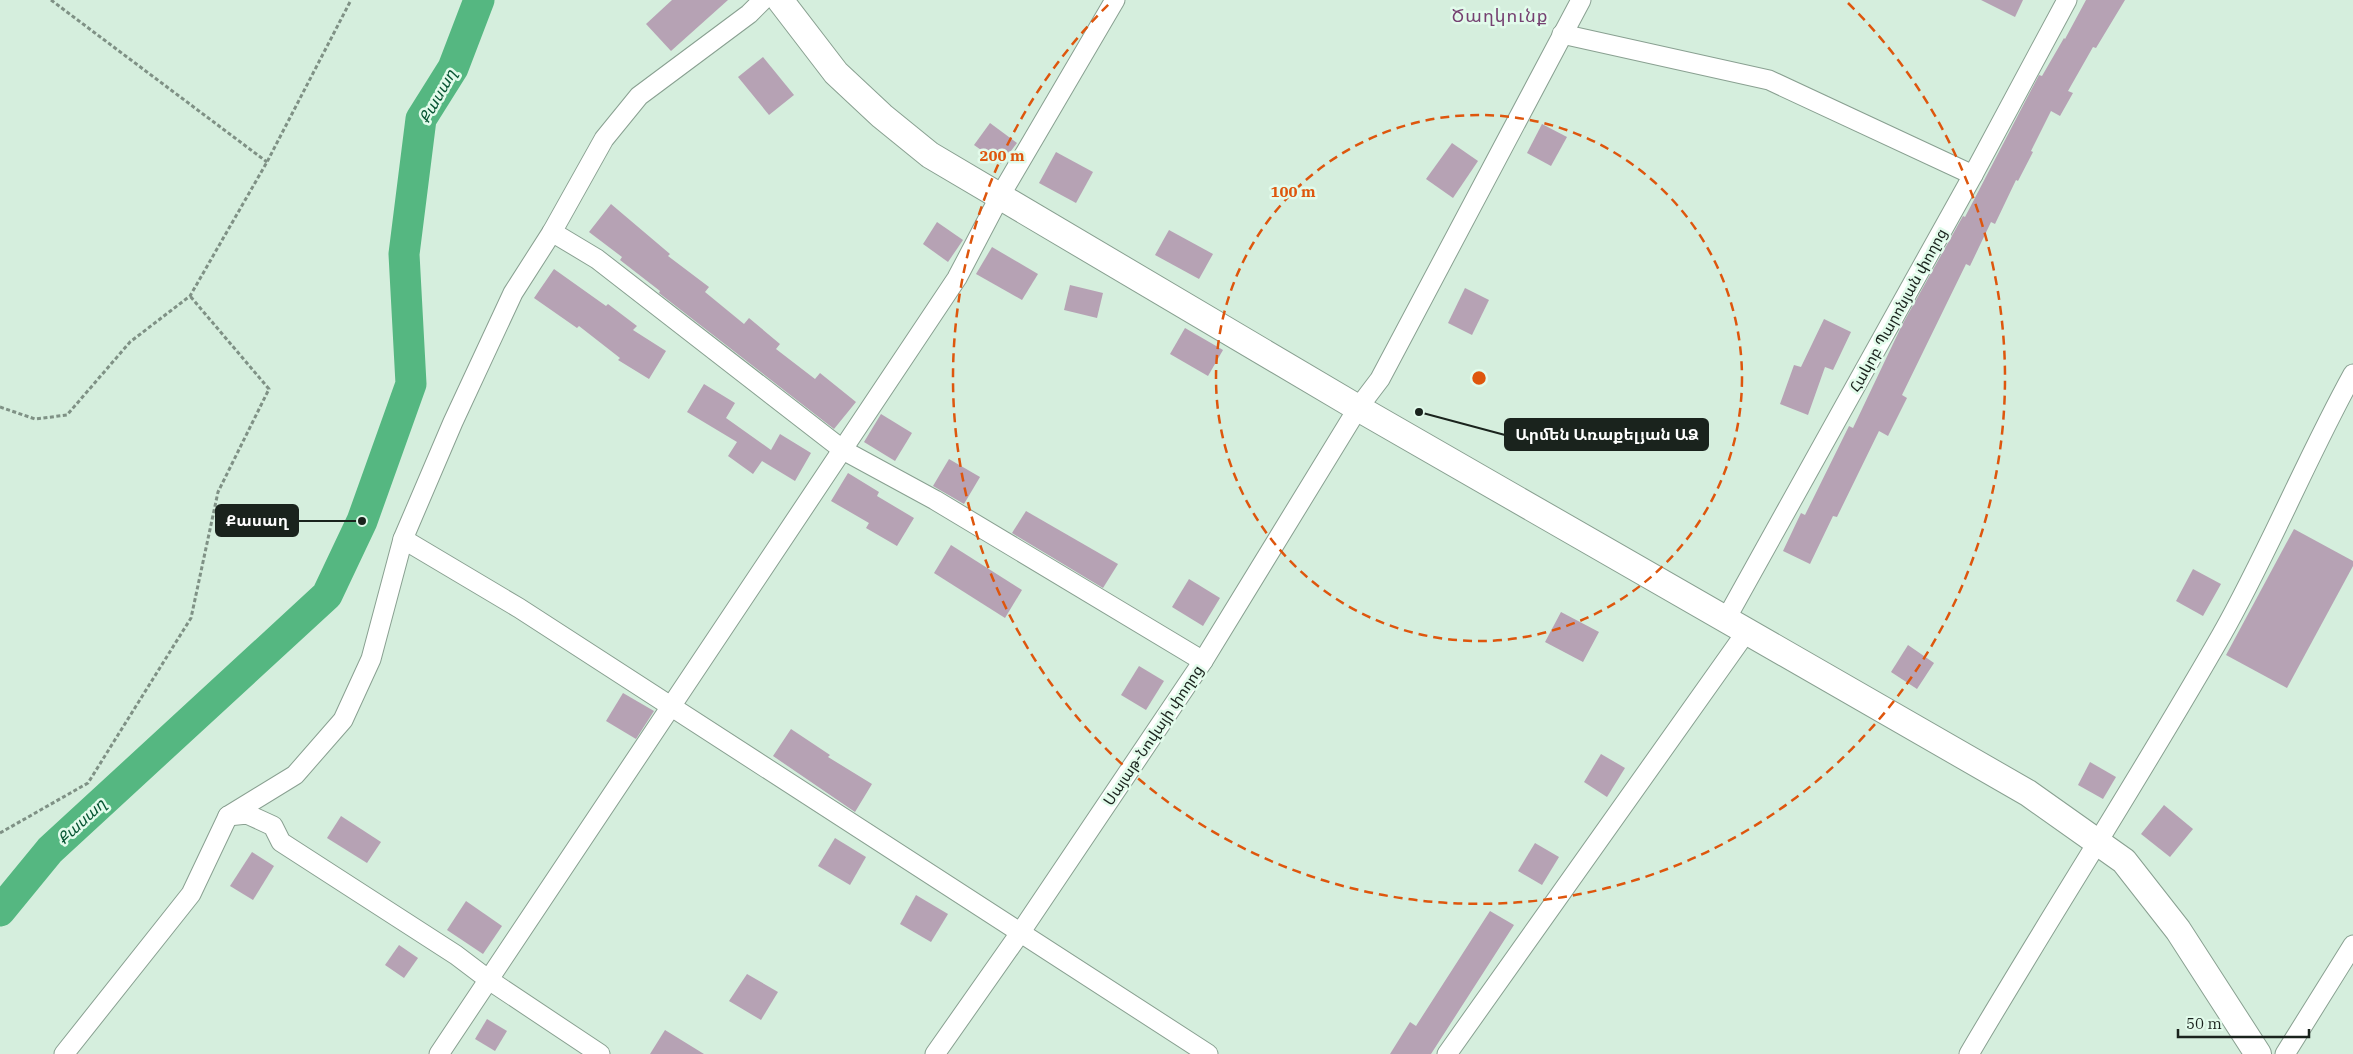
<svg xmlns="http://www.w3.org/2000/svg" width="2353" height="1054" viewBox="0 0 2353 1054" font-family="'IBM Plex Serif','Noto Sans Armenian',serif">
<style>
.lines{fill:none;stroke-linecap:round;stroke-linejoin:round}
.river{stroke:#55b781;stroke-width:31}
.building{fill:#b6a2b4}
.minor-casing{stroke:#89a091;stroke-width:21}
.secondary-casing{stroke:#89a091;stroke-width:28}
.path{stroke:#7f9185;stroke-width:3;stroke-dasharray:4 2.5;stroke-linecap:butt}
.minor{stroke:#fff;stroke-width:19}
.secondary{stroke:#fff;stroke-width:26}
.ring{fill:none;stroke:#de560d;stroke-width:2.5;stroke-dasharray:9 6}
.labels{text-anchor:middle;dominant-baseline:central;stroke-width:5;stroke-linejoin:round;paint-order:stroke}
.street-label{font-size:15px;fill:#1a231d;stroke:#e2fbeb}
.water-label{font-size:16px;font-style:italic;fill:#075533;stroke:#e2fbeb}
.quarter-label{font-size:18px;letter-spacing:1px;fill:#754171;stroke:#e2fbeb}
.centre{fill:#de560d;stroke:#e2fbeb;stroke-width:2.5}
.ring-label{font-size:15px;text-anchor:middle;font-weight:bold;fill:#de560d;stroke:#e2fbeb;stroke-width:5;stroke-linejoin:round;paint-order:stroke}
.leader{fill:none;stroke:#1a231d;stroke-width:2}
.callout-dot{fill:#1a231d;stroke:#e2fbeb;stroke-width:2}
.callout{fill:#1a231d;stroke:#1a231d;stroke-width:2}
.callout-label{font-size:16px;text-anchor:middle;font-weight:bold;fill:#fff}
</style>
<rect width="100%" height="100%" fill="#d5eedd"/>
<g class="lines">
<path class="river" d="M0,911L50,850L327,595L362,521L411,384L404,254L421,119L453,68L479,0"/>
</g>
<g class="building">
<path d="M672,0H728L671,51L646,24Z"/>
<path d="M1981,0H2023L2015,17Z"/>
<path d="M2086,0H2125L2096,48L2093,47L2068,91L2073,93L2060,116L2051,111L2031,151L2033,152L2018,181L2016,180L1995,224L1991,222L1970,266L1966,264L1902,395L1907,398L1888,436L1879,431L1837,517L1833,516L1810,564L1783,551L1801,513L1805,515L1849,426L1853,428L1902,325L1963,216L1965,217L2039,75L2042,76L2064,38L2065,39Z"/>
<path d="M763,57L794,95L769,115L738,77Z"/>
<path d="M990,123L1017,143L1001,164L974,145Z"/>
<path d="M1542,124L1567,137L1551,166L1527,153Z"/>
<path d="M1452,143L1478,161L1453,198L1426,179Z"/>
<path d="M1056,152L1093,172L1076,203L1039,183Z"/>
<path d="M611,204L670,254L668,256L709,287L705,292L744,324L749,318L780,344L776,349L815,379L820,373L856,402L834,429L659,293L660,291L620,260L622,257L589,232Z"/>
<path d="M937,222L963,240L948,262L923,244Z"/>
<path d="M1169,230L1213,254L1199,279L1155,255Z"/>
<path d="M992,247L1038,274L1022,300L976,274Z"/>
<path d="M554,269L606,306L608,304L637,326L633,330L666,351L649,379L618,360L620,358L579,326L577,328L534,298Z"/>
<path d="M1070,285L1103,293L1097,318L1064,310Z"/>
<path d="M1465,288L1489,300L1472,335L1448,323Z"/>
<path d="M1824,319L1851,332L1833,370L1825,367L1808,415L1780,404L1794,365L1801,367Z"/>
<path d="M1185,328L1223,350L1208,376L1170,354Z"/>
<path d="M704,384L735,403L726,418L771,450L780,434L811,453L795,481L762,461L753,474L728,456L737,442L687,412Z"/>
<path d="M881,414L912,433L895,461L864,442Z"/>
<path d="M949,459L980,477L964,504L933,486Z"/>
<path d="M848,473L879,492L877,496L914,518L897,546L866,528L869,523L831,501Z"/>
<path d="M1026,511L1118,564L1103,588L1012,533Z"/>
<path d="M2294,529L2353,561V566L2287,688L2226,655Z"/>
<path d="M951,545L1022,590L1005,618L934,573Z"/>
<path d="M2193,569L2221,584L2203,616L2176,601Z"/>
<path d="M1189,579L1220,598L1203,626L1172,607Z"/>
<path d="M1561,612L1599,632L1583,662L1545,642Z"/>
<path d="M1908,645L1934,663L1917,689L1891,672Z"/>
<path d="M1139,666L1164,681L1146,710L1121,695Z"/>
<path d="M623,693L654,711L636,739L606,721Z"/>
<path d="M791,729L830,755L828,757L872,784L855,812L773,756Z"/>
<path d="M1601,754L1625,768L1607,797L1584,782Z"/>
<path d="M2090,762L2116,777L2103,799L2078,785Z"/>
<path d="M2164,805L2193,829L2170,857L2141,834Z"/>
<path d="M341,816L381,842L367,863L327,838Z"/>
<path d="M835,838L866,857L850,885L818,866Z"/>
<path d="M1535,843L1559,857L1542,885L1518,871Z"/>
<path d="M252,852L274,866L253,900L230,886Z"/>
<path d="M916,895L948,914L931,942L900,924Z"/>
<path d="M466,901L502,926L483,954L447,930Z"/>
<path d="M1490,911L1514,925L1431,1054H1390L1410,1022L1416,1026Z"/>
<path d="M399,945L418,958L404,978L385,965Z"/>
<path d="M747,974L778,992L761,1020L729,1001Z"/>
<path d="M487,1019L507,1031L495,1051L475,1039Z"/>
<path d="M665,1030L704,1054H650Z"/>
</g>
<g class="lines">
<defs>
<g id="minor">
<path d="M1562,34L1769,80L1973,175"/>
<path d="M552,232L597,259L843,450L935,500L1203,661"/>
<path d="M403,539L519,608L1208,1054"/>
<path d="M1726,619L1973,175L2067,0"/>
<path d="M228,816L247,814L273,826L281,842L456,955L489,980L600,1054"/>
<path d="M64,1054L191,894L228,816L295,775L343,720L371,659L403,539L453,422L513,293L552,232L604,139L639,96L749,14L763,0"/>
<path d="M439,1054L957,278L1000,196L1115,0"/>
<path d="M935,1054L1020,933L1203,661L1358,408L1380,379L1581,0"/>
<path d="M1447,1054L1747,631"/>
<path d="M1969,1054C2052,913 2141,776 2222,634C2270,549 2306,459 2353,374"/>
<path d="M2285,1054L2353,945"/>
</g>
<path id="secondary" d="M780,0L836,73L882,116L930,155L1358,408L2028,793L2124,861L2178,930L2258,1054"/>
</defs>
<use href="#minor" class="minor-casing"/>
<use href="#secondary" class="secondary-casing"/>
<g class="path">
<path d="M51,0L267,162"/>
<path d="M0,407L35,419L67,415L130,342L190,296L267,162L351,0"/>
<path d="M0,833L88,783L191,618L218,492L269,389L190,296"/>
</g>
<use href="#minor" class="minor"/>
<use href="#secondary" class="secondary"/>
</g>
<g class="ring">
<circle cx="1479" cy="378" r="263"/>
<path d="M1848 3A526 526 0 1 1 1110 3"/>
</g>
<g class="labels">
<g class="street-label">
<text transform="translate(1898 310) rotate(-61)">Հակոբ Պարոնյան փողոց</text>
<text transform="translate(1153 735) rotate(-56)">Սայաթ-Նովայի փողոց</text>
</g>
<g class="water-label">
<text transform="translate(437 96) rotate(-61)">Քասաղ</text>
<text transform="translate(81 821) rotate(-43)">Քասաղ</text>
</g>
<g class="quarter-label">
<text x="1500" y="15">Ծաղկունք</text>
</g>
</g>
<circle cx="1479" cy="378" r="8" class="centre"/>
<g class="ring-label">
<text x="1002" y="161">200 m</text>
<text x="1293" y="197">100 m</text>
</g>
<path class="leader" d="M1419 412L1505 435M362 521L298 521"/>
<g class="callout-dot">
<circle cx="1419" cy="412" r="5"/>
<circle cx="362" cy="521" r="5"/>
</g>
<g class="callout">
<rect x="1505" y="419" width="203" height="31" rx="5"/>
<rect x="216" y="505" width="82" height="31" rx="5"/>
</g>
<g class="callout-label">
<text x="1607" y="440">Արմեն Առաքելյան ԱՁ</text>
<text x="257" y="526">Քասաղ</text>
</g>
<path d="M2178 1029v8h131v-8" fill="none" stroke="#1a231d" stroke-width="2.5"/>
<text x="2186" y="1029" font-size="15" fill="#1a231d" stroke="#e2fbeb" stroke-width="4" paint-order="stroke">50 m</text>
</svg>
